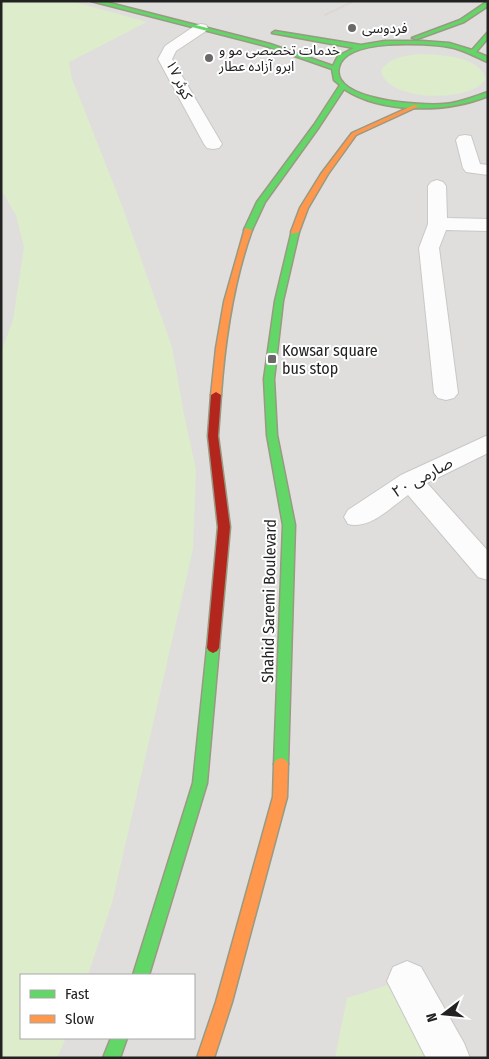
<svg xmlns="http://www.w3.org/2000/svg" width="489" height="1059" viewBox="0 0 489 1059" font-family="'Fira Sans Condensed','Noto Sans Arabic',sans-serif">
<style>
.residential{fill:#dfdedc;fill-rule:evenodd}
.grass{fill:#ddeccb}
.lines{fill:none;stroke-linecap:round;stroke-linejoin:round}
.street-casing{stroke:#c9c8c7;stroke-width:2}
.fast-casing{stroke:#999a82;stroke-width:3}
.slow-casing{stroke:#999a82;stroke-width:3}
.jam-casing{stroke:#999a82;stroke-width:3}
.path{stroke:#dccecd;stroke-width:2;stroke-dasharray:1 1;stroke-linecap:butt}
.street{fill:#fdfcfc;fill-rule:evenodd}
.fast{fill:#63d668;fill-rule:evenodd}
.slow{fill:#ff974d;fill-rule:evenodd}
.jam{fill:#b3261e;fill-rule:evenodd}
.poi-dot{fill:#6a6968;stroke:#fff;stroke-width:2}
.labels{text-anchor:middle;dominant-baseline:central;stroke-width:4;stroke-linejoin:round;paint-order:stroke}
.far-poi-label{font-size:14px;fill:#222;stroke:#fff;text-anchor:start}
.far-street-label{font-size:14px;fill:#222;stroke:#fff}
.poi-label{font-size:16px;fill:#222;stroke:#fff;text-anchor:start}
.street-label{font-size:16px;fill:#222;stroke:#fff}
</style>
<rect width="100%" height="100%" fill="#f0eeeb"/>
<path class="residential" d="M1,1H488V1058H1ZM21,975H194V1038H21Z"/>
<g class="grass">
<path d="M1,1H71L147,22L69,62L71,76L123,208L172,347L184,414L196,470L193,549L112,903L88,975H21V1038H66L57,1058H1V352L13,320L24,247L16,215L1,190Z"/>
<path d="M420,54C440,55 479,55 486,79C471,103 387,102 381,71C389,57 405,56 420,54Z"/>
<path d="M391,984L432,1058H335L347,998Z"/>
</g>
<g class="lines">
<defs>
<g id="street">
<path d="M201,24L206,25L208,28L206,31L176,51L172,59L222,144L219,148L213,149L207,148L204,144L158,59L165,46L196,25Z"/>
<path d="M465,135L471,136L480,164L488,165V175L466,172L463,168L456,140L459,136Z"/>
<path d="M437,180L443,182L446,186L447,218L488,219V231L446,230L439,248L458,393L454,398L446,400L438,398L434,393L419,248L428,224V186L431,182Z"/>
<path d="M488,435V453L427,483L488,551V580L478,577L408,495C391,507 370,530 348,524L344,517L348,510L401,475Z"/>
<path d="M407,961L421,967L464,1043L470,1058H426L387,981L393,967Z"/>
</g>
<g id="fast">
<path d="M91,1H102L270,44L333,66L338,56L354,48L272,33L275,31L361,45L385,41H422L449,43L472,50L488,32V38L476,52L488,57V62C475,57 463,49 449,47C426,43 346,38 339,67C330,101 423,106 444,104C459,103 473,97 488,92V96C447,113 382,114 344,89L319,127L265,202L252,230L248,232L244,230L257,202L314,125L340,85L334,80L332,69L266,46Z"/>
<path d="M488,1V6L464,22L417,39L412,38L460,20Z"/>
<path d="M292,230L299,232L283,301L274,379L277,435L295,525L288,764L286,768L281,770L276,768L274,764L283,525L267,435L264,379L275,301Z"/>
<path d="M213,643L217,645L219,648L207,783L149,975H133L193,783L207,648L209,645Z"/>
<path d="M111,1038H127L120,1058H103Z"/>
</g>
<g id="slow">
<path d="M414,105L419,106L356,135L328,174L308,208L299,232L292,234L291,232L300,208L321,174L352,133Z"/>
<path d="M245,228L252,230C233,283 225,339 221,395L216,398L211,395L216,348L224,302Z"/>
<path d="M281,758L286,760L288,764L287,797L232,1002L214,1058H197L216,1002L273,797L274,764L276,760Z"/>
</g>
<path id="jam" d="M216,392L221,395L218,436L230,527L219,648L217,651L213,653L209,651L207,648L218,527L208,436L211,395Z"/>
</defs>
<use href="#street" class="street-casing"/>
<use href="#fast" class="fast-casing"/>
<use href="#slow" class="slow-casing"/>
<use href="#jam" class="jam-casing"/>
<path class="path" d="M325,15L354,1"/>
<use href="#street" class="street"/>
<use href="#fast" class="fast"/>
<use href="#slow" class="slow"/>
<use href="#jam" class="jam"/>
</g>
<g class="poi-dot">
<circle cx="352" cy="28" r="5"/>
<circle cx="209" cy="58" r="5"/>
<rect x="267" y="354" width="10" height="10" rx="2.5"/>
</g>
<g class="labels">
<g class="far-poi-label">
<text x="362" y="28">فردوسی</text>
<text x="219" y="50">خدمات تخصصی مو و<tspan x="219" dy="16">ابرو آزاده عطار</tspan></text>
</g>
<g class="far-street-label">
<text transform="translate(179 80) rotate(64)">کوثر ۱۷</text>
</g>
<g class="poi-label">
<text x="282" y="350">Kowsar square<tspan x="282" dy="18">bus stop</tspan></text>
</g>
<g class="street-label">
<text transform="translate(422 477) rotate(-29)">صارمی ۲۰</text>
<text transform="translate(269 601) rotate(-89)">Shahid Saremi Boulevard</text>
</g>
</g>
<rect width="489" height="1059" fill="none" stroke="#222222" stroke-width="5"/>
<rect x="20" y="974" width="175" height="65" fill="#ffffff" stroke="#a7a7a7"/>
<rect x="30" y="990" width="25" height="8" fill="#63d668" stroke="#a7a7a7"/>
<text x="65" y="999" font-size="15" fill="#222222">Fast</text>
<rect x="30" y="1015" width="25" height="8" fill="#ff974d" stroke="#a7a7a7"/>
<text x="65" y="1024" font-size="15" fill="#222222">Slow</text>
<g transform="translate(444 1014) rotate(254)" stroke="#ffffff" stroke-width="4" paint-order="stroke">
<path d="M0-4L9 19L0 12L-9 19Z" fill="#222222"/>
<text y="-8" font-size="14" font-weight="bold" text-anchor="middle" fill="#222222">N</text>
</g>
</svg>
